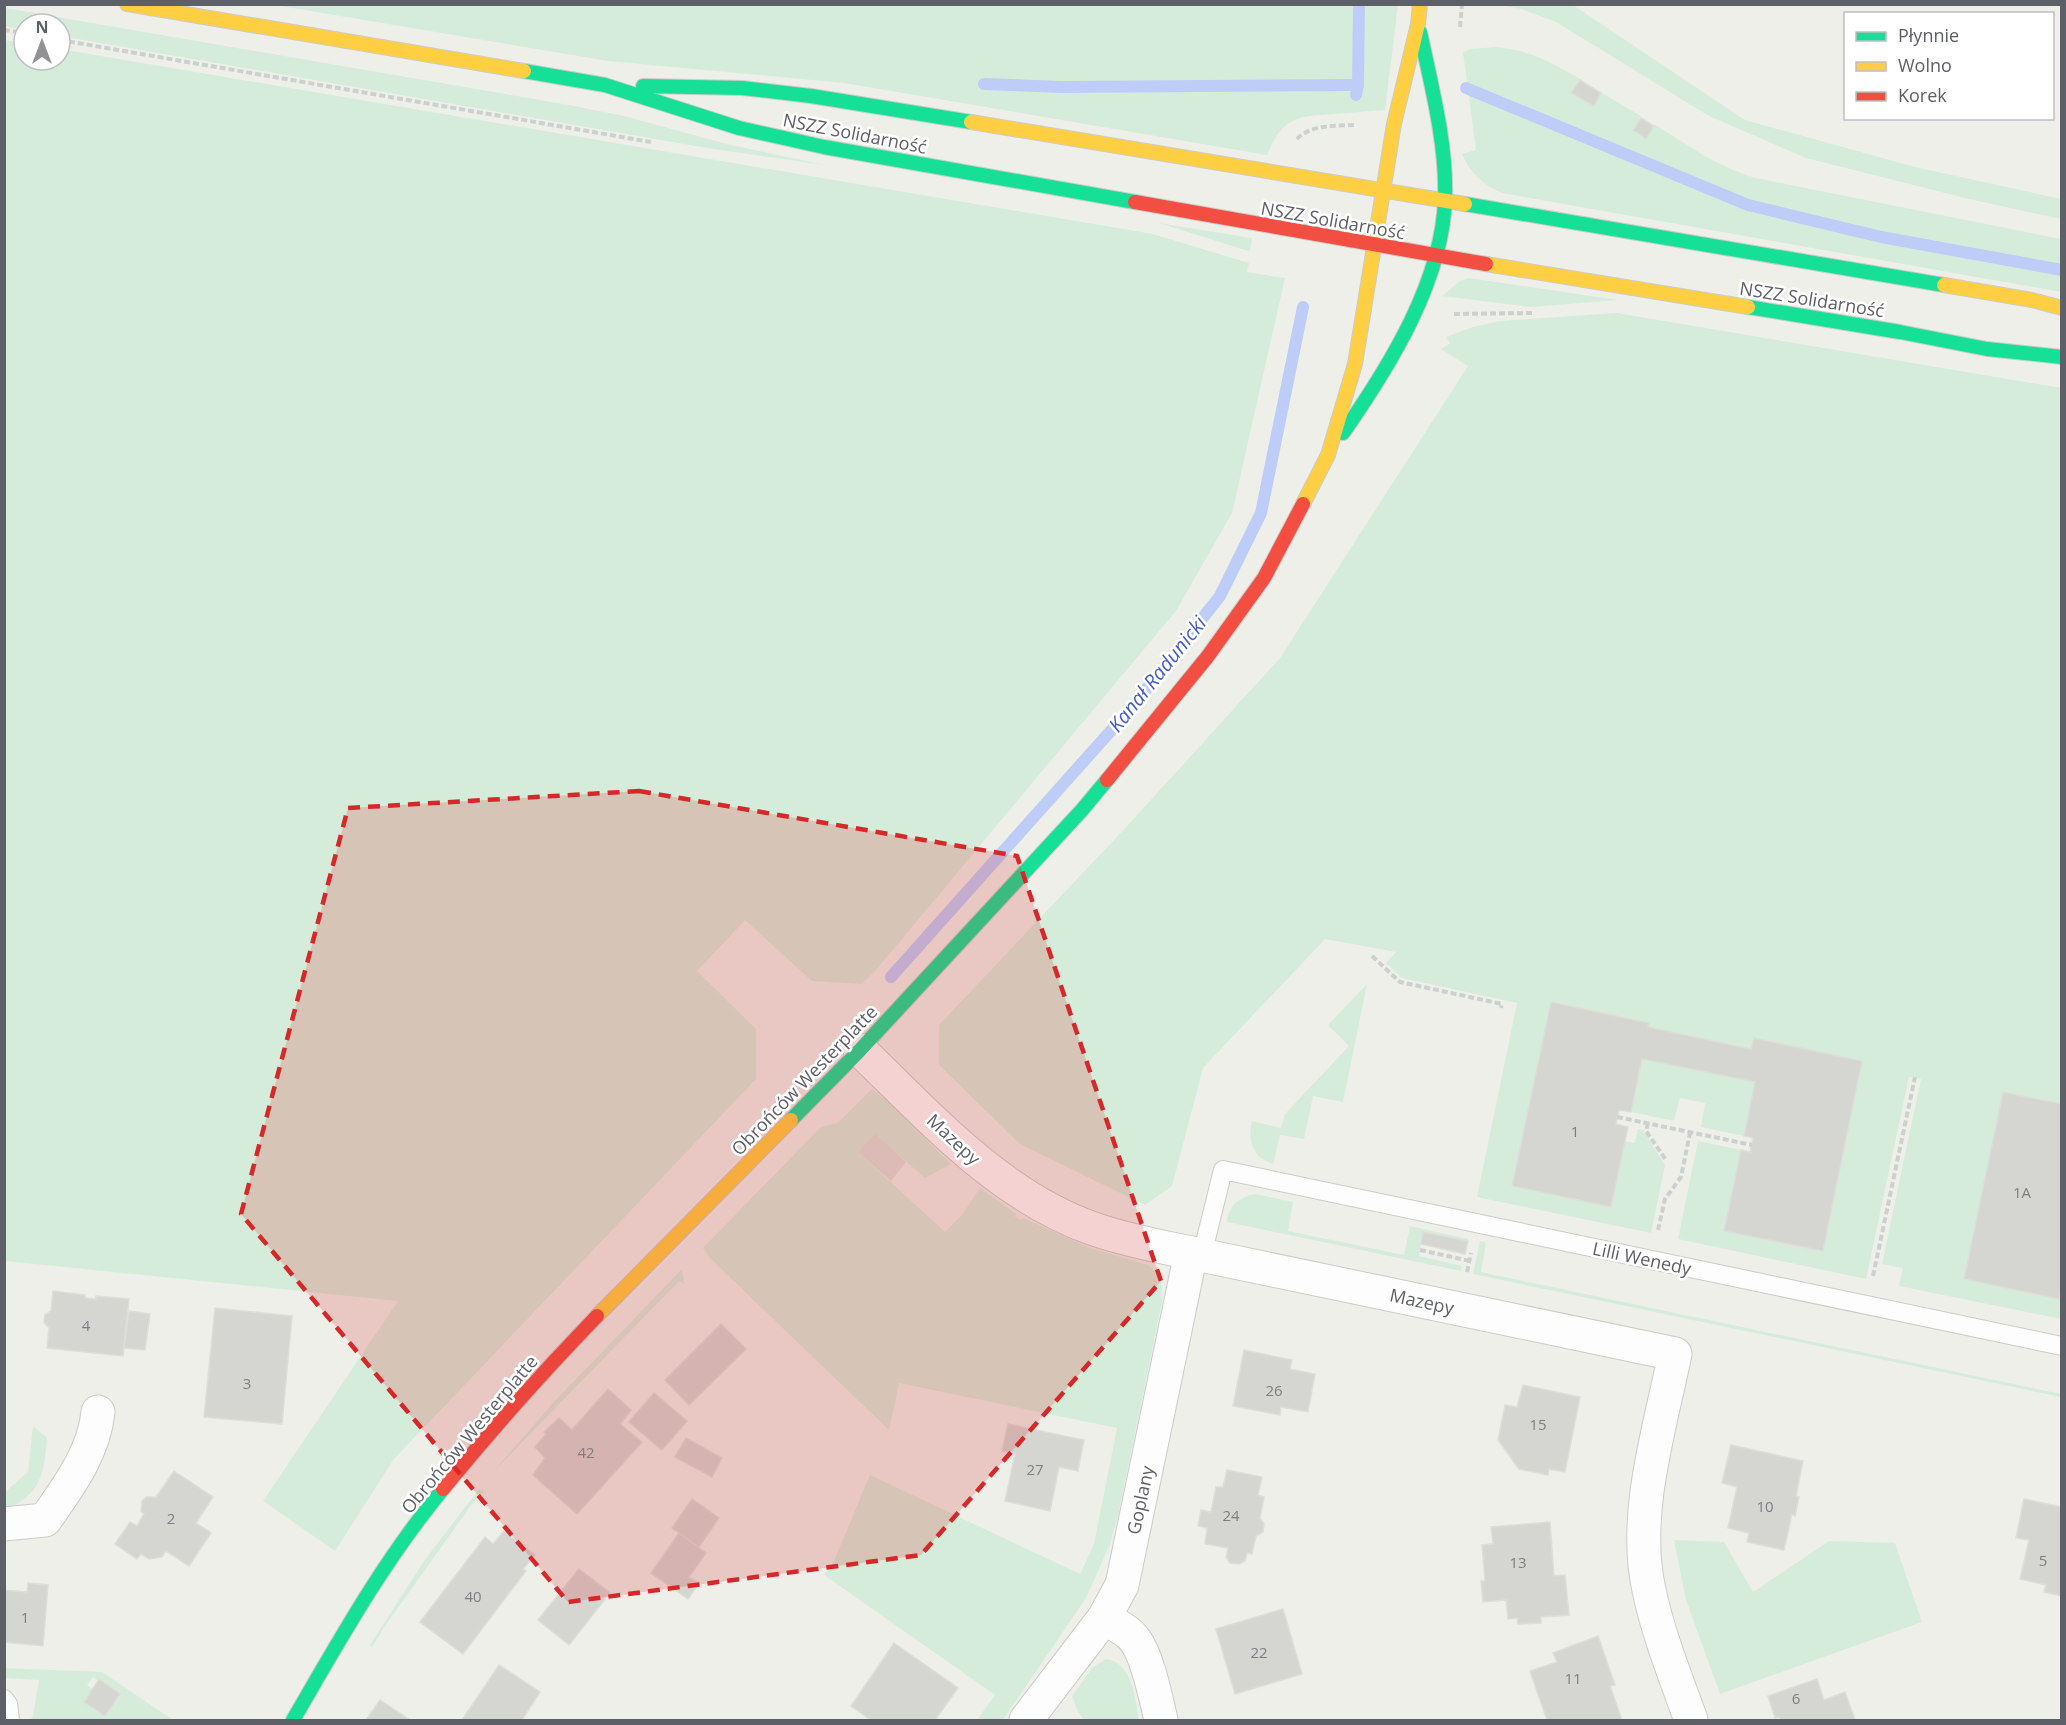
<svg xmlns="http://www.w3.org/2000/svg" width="2066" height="1725" viewBox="0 0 2066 1725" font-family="'Open Sans',sans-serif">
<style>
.industrial{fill:#dedfd9}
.green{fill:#d6ecdb;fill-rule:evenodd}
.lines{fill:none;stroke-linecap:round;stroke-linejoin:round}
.stream{stroke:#becdf8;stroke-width:12}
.building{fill:#d5d6d2;stroke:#deded8;stroke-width:1.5}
.lane-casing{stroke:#cbccca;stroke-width:20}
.street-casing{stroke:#cbccca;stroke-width:35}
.fast-casing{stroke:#cbcccb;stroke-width:16}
.slow-casing{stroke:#cbcccb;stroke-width:16}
.jam-casing{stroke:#cbcccb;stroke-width:16}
.path{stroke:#ccd0cf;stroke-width:4;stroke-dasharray:6 3;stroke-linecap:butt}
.lane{stroke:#fcfdfc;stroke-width:18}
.street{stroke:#fcfdfc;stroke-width:33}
.fast{stroke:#16e098;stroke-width:14}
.slow{stroke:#ffcf43;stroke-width:14}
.jam{stroke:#f24e42;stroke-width:14}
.marked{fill:#d62828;fill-opacity:0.2;stroke:#d62828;stroke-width:4.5;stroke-dasharray:12 8;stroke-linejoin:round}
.labels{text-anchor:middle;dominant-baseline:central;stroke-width:5;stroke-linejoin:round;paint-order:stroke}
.number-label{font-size:15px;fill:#7d7f84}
.street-label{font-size:18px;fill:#5e6068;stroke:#fff}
.water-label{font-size:20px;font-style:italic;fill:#455bca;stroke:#fff}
</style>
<rect width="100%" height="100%" fill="#eeefe9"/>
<path class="industrial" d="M875,1133L906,1162L891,1181L858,1152Z"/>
<g class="green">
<path d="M275,5H1398L1385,110L1309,116C1284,120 1276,134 1267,155L844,83L608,61Z"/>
<path d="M1501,5H1573L1745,120L1915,167L2061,199V219L1969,199L1806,158L1709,116L1556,22L1521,9Z"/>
<path d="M5,8L569,105L624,116L727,144L825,165L707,148L60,36V24H24V30L5,26Z"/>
<path d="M4,40L24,43V60H60V49L1153,234L1249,263L1247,272L1285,278L1232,513L1176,611L875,971L862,984L812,981L745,920L697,971L756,1029V1079L394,1459L335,1551L263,1501L398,1301L5,1261Z"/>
<path d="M1495,47C1530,50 1551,62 1580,79L1572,93L1593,106L1602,93L1641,116L1633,130L1645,139L1654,124C1689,146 1716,166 1756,178L2061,239V292L1502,193C1483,185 1470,173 1462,154L1476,150L1463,52L1471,49Z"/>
<path d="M1159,223L1252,238L1250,251L1245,250Z"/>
<path d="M1469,278L1618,300L1531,307L1442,296L1460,281Z"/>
<path d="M1617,313L2061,388V1104L2003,1092L1964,1279L2059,1299L2061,1287V1319L1899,1286L1903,1268L1882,1264L1921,1079L1909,1077L1866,1279L1678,1239L1698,1141L1741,1150L1823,1251L1862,1061L1754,1038L1751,1049L1648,1027L1649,1023L1551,1002L1512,1186L1611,1206L1624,1141L1635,1143L1638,1129L1643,1130L1665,1165L1651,1233L1477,1197L1517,1003L1402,978L1386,963L1396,952L1325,939L1203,1068L1172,1186L1145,1205L1020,1144L939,1065V1025L1128,825L1280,658L1468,366L1441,349L1450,343L1446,337L1473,327L1500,321Z"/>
<path d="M1367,984L1343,1102L1313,1096L1304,1139L1280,1135L1273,1164C1253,1158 1247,1141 1252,1121L1281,1128L1285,1114L1349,1046L1328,1025Z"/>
<path d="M1642,1059L1755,1082L1744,1136L1701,1127L1705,1103L1680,1098L1674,1121L1631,1112Z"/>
<path d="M872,1089L888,1102L951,1164L925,1178L875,1134L858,1152L945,1232L962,1215L980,1188L1016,1214L1015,1217L1021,1220L1023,1218L1090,1248L1148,1265L1158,1274L1161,1281L1162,1302L1118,1516L1110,1544L1086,1598L1003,1720H977L995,1695L824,1575L834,1561L870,1475L1080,1574L1094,1544L1117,1428L899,1383L889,1430L710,1258L703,1248L821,1127L838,1123Z"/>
<path d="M1256,1194L1293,1202L1288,1231L1404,1255L1410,1226L1468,1239V1241L1423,1233L1419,1256L1462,1266L1461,1271L1227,1222C1228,1206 1240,1196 1256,1194Z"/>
<path d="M1480,1241L1486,1242L1481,1272L2061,1394V1397L1473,1274Z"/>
<path d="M682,1269L684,1284L679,1281L492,1473L554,1402Z"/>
<path d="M33,1426L47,1438C44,1473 41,1496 5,1509V1492L28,1472Z"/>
<path d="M479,1489L484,1492L472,1504L385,1626L372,1647L370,1645L424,1561Z"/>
<path d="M1674,1540L1724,1542L1753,1592L1829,1541L1895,1543L1922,1622L1720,1694L1686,1600Z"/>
<path d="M1106,1659C1133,1663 1135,1698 1139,1720H1084L1077,1710L1072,1696L1093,1667Z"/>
<path d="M4,1668L102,1672L173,1720H30L33,1716L39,1680L5,1678ZM93,1677L98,1681L105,1716L84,1702L93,1690L87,1685Z"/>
</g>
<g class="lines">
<g class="stream">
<path d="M984,84L1061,87L1358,85"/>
<path d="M1466,88L1748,205L1881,237L2062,270"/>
<path d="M1356,95L1358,85L1359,4"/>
<path d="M891,977L1133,706L1220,596L1261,513L1303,307"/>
</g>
</g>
<g class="building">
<path d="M1580,80L1601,93L1594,106L1571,93Z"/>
<path d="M1641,118L1654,126L1646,139L1633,130Z"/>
<path d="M1551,1002L1649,1023L1648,1027L1751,1049L1754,1038L1862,1061L1823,1251L1724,1231L1741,1150L1750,1152L1753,1138L1744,1136L1755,1082L1642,1059L1631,1112L1619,1110L1616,1124L1628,1127L1611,1207L1512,1186Z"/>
<path d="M2003,1092L2062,1104V1287L2059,1299L1964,1279Z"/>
<path d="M1423,1232L1468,1241L1465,1254L1421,1244Z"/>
<path d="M53,1291L85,1295V1298L96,1299V1296L129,1299L123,1356L47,1348L49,1328L44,1322L45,1315L51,1311Z"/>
<path d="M215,1308L292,1316L282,1424L204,1417Z"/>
<path d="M129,1311L150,1314L145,1350L124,1348Z"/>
<path d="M721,1324L746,1349L689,1405L665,1380Z"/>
<path d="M1244,1350L1292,1360L1290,1369L1315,1374L1308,1412L1281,1407L1280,1415L1233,1406Z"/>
<path d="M1523,1385L1580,1397L1565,1472L1549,1469L1548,1475L1519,1469L1498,1440L1505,1405L1517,1407Z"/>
<path d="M608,1389L631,1410L620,1424L642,1442L577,1514L533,1475L545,1458L535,1447L546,1434L544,1432L559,1418L572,1430Z"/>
<path d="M654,1393L687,1421L662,1450L629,1422Z"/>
<path d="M1008,1424L1084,1440L1078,1471L1059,1467L1050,1511L1005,1501L1015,1454L1002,1451Z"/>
<path d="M686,1438L722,1458L712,1477L675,1457Z"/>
<path d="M1731,1445L1803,1461L1796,1496L1799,1497L1795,1516L1792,1514L1784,1550L1747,1542L1749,1533L1728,1528L1737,1487L1722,1483Z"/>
<path d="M1227,1470L1262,1477L1258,1495L1264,1497L1260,1518L1264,1524L1263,1532L1256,1536L1252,1554L1247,1553L1245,1561L1239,1564L1230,1563L1226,1557L1228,1548L1205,1544L1207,1528L1198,1526L1201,1510L1211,1512L1216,1487H1223Z"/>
<path d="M174,1471L213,1497L196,1523L211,1533L189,1566L166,1551L162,1557L149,1559L141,1554L137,1559L115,1544L130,1522L137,1526L144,1514L141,1511L142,1501L146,1497H156Z"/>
<path d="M692,1499L719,1518L699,1547L672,1528Z"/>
<path d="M2024,1499L2062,1507V1596L2044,1592L2046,1585L2020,1579L2029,1540L2016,1538Z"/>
<path d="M1550,1522L1554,1576L1565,1575L1569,1615L1541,1617V1623L1518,1624L1517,1618L1508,1619L1506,1600L1483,1602L1481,1581H1485L1482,1545L1493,1544L1491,1527Z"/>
<path d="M504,1531L535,1555L523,1569L526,1571L463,1654L420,1622L485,1537L493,1544Z"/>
<path d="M679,1533L706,1553L689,1577L699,1583L688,1599L651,1573Z"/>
<path d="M579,1569L610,1593L569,1645L538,1620Z"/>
<path d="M28,1583L48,1585L43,1646L4,1642V1590L27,1592Z"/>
<path d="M1283,1609L1302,1674L1235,1694L1216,1629Z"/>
<path d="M1598,1636L1615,1685L1610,1686L1622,1720H1547L1530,1671L1557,1662L1553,1653Z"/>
<path d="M894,1643L958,1688L935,1720H871L851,1706Z"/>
<path d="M499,1665L540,1692L522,1720H462Z"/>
<path d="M99,1679L120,1694L105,1716L84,1702Z"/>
<path d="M1817,1679L1824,1700L1845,1692L1855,1720H1781L1779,1717L1775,1718L1768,1696Z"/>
<path d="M380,1700L410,1720H366Z"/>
</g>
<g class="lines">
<defs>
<g id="lane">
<path d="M1202,1255L1223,1170L2062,1346"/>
<path d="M4,1699L8,1704L10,1720"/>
</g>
<g id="street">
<path d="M860,1050C930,1117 999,1196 1094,1229C1125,1240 1158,1246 1191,1253L1675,1354C1660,1428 1632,1515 1649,1590C1658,1634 1676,1678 1691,1720"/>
<path d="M4,1524L45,1520C68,1487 94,1453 98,1412"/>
<path d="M1104,1618C1114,1624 1128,1630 1135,1640C1148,1657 1156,1699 1161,1720"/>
<path d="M1026,1720L1104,1618L1122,1585L1191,1253"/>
</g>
<g id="fast">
<path d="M524,71L605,85L739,128L824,147L1135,202"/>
<path d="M643,86L742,88L811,96L971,122"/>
<path d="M1465,204L1944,285"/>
<path d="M1748,307L1900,332L1987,349L2062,357"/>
<path d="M1343,433C1389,367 1443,281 1445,198C1447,145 1431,84 1420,32"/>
<path d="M791,1120L860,1050L1082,810L1107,780"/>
<path d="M293,1720C339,1641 384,1560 443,1489"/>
</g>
<g id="slow">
<path d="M127,4L524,71"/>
<path d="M971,122L1465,204"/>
<path d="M1486,264L1748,307"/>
<path d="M1944,285L2032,300L2062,308"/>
<path d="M1303,504L1328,455L1355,364L1394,124L1418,24L1420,4"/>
<path d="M597,1316L791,1120"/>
</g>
<g id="jam">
<path d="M1135,202L1486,264"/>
<path d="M1107,780L1208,656L1264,578L1303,504"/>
<path d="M443,1489C492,1429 543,1372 597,1316"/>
</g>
</defs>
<use href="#lane" class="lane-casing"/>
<use href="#street" class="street-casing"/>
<use href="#fast" class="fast-casing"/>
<use href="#slow" class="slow-casing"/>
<use href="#jam" class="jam-casing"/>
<g class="path">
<path d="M1460,27L1462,4"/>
<path d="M4,30L24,33"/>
<path d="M60,40L651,142"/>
<path d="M1297,139C1311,124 1336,126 1355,125"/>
<path d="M1454,314L1533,313"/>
<path d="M1372,956L1400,982L1502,1004L1501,1008"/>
<path d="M1617,1117L1752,1145"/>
<path d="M1648,1123L1646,1131L1666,1160"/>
<path d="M1658,1230L1665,1199L1681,1177L1690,1133"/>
<path d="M1420,1250L1470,1261"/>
<path d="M1467,1272L1471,1253"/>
<path d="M1873,1276L1915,1077"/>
</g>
<use href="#lane" class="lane"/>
<use href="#street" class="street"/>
<use href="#fast" class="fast"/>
<use href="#slow" class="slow"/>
<use href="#jam" class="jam"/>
</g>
<path class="marked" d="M639,791L1017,856L1161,1281L921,1555L568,1602L241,1214L348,808Z"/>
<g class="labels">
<g class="number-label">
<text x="1575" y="1131">1</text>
<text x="2022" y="1192">1A</text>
<text x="86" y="1325">4</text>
<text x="247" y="1383">3</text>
<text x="1274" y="1390">26</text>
<text x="1538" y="1424">15</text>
<text x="586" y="1452">42</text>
<text x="1035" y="1469">27</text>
<text x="1765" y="1506">10</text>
<text x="1231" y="1515">24</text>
<text x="171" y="1518">2</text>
<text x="2043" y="1560">5</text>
<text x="1518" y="1562">13</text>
<text x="473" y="1596">40</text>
<text x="25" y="1617">1</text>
<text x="1259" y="1652">22</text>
<text x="1573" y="1678">11</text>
<text x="1796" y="1698">6</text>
</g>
<g class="street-label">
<text transform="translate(855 133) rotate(11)">NSZZ Solidarność</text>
<text transform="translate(1333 220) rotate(10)">NSZZ Solidarność</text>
<text transform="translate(1812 299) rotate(9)">NSZZ Solidarność</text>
<text transform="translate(804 1080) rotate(-46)">Obrońców Westerplatte</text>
<text transform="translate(954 1139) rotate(43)">Mazepy</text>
<text transform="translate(1642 1258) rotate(12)">Lilli Wenedy</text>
<text transform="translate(1422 1301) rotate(12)">Mazepy</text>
<text transform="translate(469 1434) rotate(-50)">Obrońców Westerplatte</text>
<text transform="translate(1140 1500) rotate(-78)">Goplany</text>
</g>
<g class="water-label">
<text transform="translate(1157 674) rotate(-51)">Kanał Radunicki</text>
</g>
</g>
<rect width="2066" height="1725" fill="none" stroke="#5e6068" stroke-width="12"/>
<rect x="1844" y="12" width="210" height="108" fill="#ffffff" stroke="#bfbfc3" stroke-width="1.5"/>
<rect x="1856" y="32" width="30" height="9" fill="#16e098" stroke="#bfbfc3" stroke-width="1.5"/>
<text x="1898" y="42" font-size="18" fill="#5e6068">Płynnie</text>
<rect x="1856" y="62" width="30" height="9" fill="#ffcf43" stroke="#bfbfc3" stroke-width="1.5"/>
<text x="1898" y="72" font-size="18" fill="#5e6068">Wolno</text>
<rect x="1856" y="92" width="30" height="9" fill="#f24e42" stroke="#bfbfc3" stroke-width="1.5"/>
<text x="1898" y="102" font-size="18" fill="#5e6068">Korek</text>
<g transform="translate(42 42)"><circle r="28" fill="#ffffff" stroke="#bfbfc3" stroke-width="1.5"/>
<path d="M0-4.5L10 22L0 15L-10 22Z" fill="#909295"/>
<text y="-9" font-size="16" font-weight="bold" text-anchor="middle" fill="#5e6068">N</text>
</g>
</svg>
